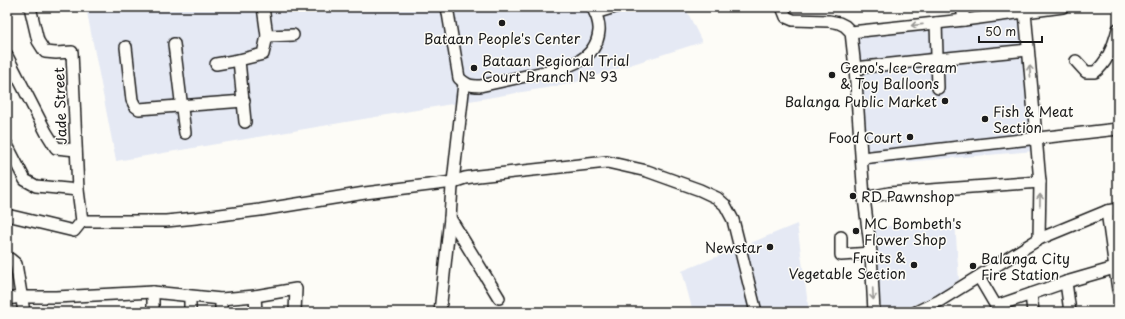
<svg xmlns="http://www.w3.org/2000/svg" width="1125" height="319" viewBox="0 0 1125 319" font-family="'Playpen Sans',sans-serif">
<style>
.built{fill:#e5e9f4}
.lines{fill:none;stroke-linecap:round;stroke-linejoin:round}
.minor-casing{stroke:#1c1c1c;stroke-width:14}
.minor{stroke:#fdfcf7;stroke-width:11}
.oneway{stroke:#989794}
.poi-dot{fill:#1c1c1c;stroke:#fdfcf7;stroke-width:1.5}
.labels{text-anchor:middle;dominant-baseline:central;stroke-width:3;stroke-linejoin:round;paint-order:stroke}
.poi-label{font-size:14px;fill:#1c1c1c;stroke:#fdfcf7;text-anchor:start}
.street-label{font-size:14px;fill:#1c1c1c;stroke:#fdfcf7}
</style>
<rect width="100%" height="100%" fill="#fdfcf7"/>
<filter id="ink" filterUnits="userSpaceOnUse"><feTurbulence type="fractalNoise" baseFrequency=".025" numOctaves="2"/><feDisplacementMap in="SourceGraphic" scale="8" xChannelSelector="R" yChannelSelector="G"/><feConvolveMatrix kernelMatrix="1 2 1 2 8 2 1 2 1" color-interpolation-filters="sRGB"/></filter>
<g filter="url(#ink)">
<g class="built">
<path d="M86,7H685L702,42L570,84L116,161Z"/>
<path d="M1019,19L1035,151L869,165L855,37Z"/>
<path d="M955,221L959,280L941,292L899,312H881L875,227Z"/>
<path d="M797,224L809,312H693L682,271Z"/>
</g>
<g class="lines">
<defs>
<g id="minor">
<path d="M447,7L459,78C466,85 470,86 480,86C498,82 517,78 535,74C560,69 596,64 599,31C600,23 596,14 593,7"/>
<path d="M782,7L786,17L793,20L829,21L839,23L845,26L851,32L855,68L864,198L871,253L874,312"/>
<path d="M962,7L964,20"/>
<path d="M1025,12L1040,182L1039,239"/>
<path d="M595,13L615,7"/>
<path d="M936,23L938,88"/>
<path d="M851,32L964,20L1063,7"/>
<path d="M267,36L293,35"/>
<path d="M174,44L185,133"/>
<path d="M126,47L132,100L135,106L139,109L244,101"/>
<path d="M7,56L46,132L56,148L76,150"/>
<path d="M1076,61L1086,72H1095C1108,62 1114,45 1118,29"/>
<path d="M216,64L239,60"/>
<path d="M855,68L937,59L1028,50"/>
<path d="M245,122L239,60L263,54L267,36L263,7"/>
<path d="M7,145L25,180L36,186L78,190"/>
<path d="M862,158L1118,129"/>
<path d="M864,198L889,193L1040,182"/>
<path d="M1107,211L1118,290"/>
<path d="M7,215L74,231L82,221L78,190L72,52L56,53L45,52L38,41L30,7"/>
<path d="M450,218L499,298"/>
<path d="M82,221H166L196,218L260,210L365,193L453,182L465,178L478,176L607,162L647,171L700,190L717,198L725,205L733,220L756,312"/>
<path d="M841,237V255L871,253"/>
<path d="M7,259H10L16,264L24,312"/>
<path d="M979,277L996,306L997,312"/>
<path d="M1066,282L1070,312"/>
<path d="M1031,294L1033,312"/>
<path d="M255,296L256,312"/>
<path d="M7,299L21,297H56L153,292L221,299L255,296L296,289L295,312"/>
<path d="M221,299V312"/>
<path d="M996,306L1066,282L1118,267"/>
<path d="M153,312V292"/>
<path d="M190,312V297"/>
<path d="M440,312L450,218L452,186L453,182L464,83"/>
<path d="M916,312L939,301L1039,239L1107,211L1118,209"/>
</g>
</defs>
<use href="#minor" class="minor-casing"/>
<use href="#minor" class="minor"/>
</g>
<defs><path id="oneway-shaft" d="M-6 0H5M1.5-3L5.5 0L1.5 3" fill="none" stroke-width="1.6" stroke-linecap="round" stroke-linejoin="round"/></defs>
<g class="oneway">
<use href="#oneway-shaft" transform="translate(917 25) rotate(174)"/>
<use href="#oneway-shaft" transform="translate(1030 71) rotate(-95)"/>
<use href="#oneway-shaft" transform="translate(1040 200) rotate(-89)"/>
<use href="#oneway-shaft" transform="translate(873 294) rotate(87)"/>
</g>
</g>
<g class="poi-dot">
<circle cx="502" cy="23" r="4"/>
<circle cx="474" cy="68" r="4"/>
<circle cx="832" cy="75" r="4"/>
<circle cx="945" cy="101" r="4"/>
<circle cx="985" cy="119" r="4"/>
<circle cx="910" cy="137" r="4"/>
<circle cx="853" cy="196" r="4"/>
<circle cx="856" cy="231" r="4"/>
<circle cx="770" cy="247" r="4"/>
<circle cx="914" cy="265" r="4"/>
<circle cx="973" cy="266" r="4"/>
</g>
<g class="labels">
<g class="poi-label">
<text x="502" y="38" text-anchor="middle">Bataan People's Center</text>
<text x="482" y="60">Bataan Regional Trial<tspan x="482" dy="16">Court Branch № 93</tspan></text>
<text x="840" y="67">Geno's Ice Cream<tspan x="840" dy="16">&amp; Toy Balloons</tspan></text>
<text x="937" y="101" text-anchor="end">Balanga Public Market</text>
<text x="993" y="111">Fish &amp; Meat<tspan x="993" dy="16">Section</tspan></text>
<text x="902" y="137" text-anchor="end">Food Court</text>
<text x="861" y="196">RD Pawnshop</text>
<text x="864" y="223">MC Bombeth's<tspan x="864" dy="16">Flower Shop</tspan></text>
<text x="762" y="247" text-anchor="end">Newstar</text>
<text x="906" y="257" text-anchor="end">Fruits &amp;<tspan x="906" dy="16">Vegetable Section</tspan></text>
<text x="981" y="258">Balanga City<tspan x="981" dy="16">Fire Station</tspan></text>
</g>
<g class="street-label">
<text transform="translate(60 106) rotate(-92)">Jade Street</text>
</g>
</g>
<rect width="1125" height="319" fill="none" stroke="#fdfcf7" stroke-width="24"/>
<rect x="12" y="12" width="1101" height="295" fill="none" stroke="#1c1c1c" stroke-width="1.5" filter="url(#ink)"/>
<path d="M979 36v6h63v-6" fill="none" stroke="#1c1c1c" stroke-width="2"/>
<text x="985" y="36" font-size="12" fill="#1c1c1c" stroke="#fdfcf7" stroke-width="3" paint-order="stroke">50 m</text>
</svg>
